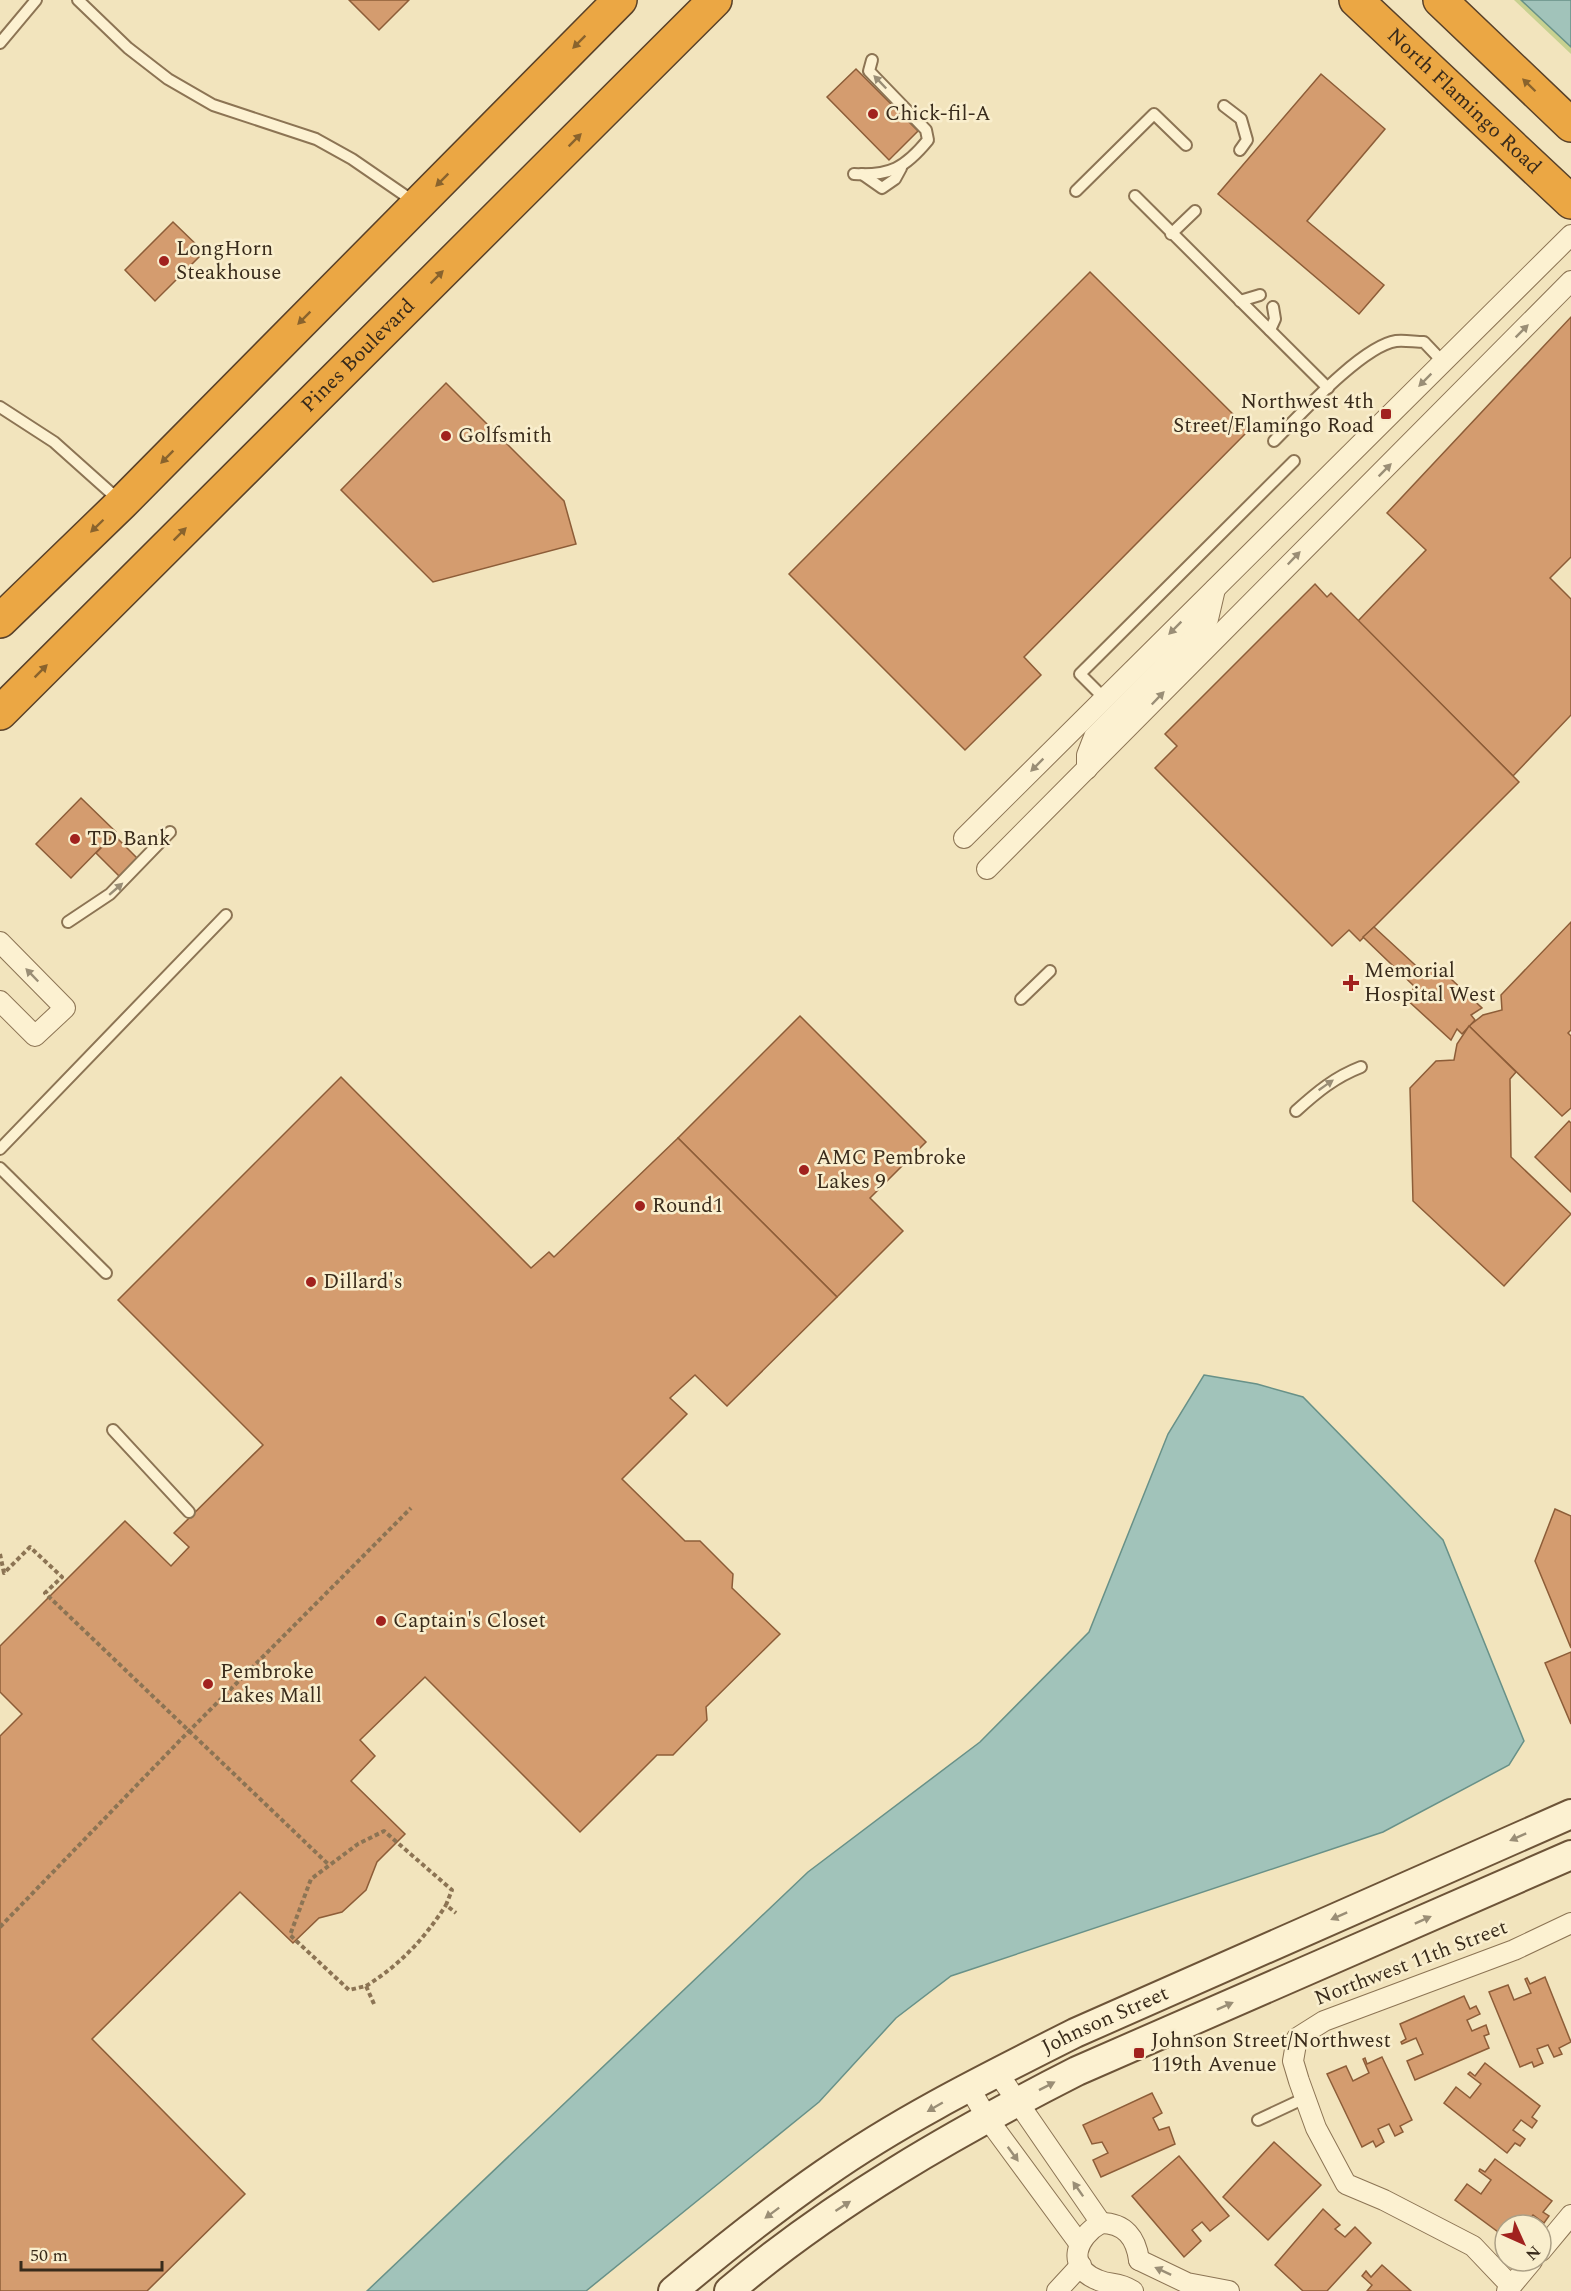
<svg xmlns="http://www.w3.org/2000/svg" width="1571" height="2291" viewBox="0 0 1571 2291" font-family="Spectral,serif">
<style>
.green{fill:#c7d190}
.water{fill:#a1c3ba;stroke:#689188;stroke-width:1.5}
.building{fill:#d49c6f;stroke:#8d5d38;stroke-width:1.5}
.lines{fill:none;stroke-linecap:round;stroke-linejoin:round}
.lane-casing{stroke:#8c7454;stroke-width:14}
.street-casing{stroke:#8c7454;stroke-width:22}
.secondary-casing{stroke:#6d5438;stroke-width:32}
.highway-casing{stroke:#594129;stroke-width:36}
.path{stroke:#8c7454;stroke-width:4;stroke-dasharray:4.5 3;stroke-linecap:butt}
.lane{stroke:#fcf1d1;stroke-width:10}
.street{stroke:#fcf1d1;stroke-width:20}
.secondary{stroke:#fcf1d1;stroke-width:28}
.highway{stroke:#eba744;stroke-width:33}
.oneway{fill:#89632d}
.oneway2{fill:#9a8e76}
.poi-dot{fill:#a1221e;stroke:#f9eecd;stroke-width:2}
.labels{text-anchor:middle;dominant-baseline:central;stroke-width:5;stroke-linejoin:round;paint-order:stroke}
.street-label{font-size:21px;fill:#392b1b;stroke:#f9eecd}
.poi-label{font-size:21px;fill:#392b1b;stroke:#f9eecd;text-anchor:start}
</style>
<rect width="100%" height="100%" fill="#f2e4bd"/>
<path class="green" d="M1514,0H1571V54Z"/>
<g class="water">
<path d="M1521,0H1571V47Z"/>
<path d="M1204,1375L1257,1384L1303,1397L1443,1540L1524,1741L1509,1765L1383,1832L951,1976L896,2018L819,2102L586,2291H367L808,1872L980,1742L1089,1632L1168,1434Z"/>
</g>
<g class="building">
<path d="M349,0H409L379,30Z"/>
<path d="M856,69L918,131L889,160L827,97Z"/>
<path d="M1321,74L1385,129L1307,221L1384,285L1359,314L1218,194Z"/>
<path d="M173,222L204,252L155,301L125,270Z"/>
<path d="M1090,272L1249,430L1024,657L1041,675L965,750L789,574Z"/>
<path d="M1571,317V557L1550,578L1571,599V715L1513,776L1358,621L1426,550L1387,513Z"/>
<path d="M446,383L564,501L576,544L433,582L341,490Z"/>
<path d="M1315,584L1327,597L1331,593L1519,782L1360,941L1349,930L1332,946L1155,768L1177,746L1165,734Z"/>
<path d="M81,798L116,832L71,878L36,844Z"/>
<path d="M114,835L141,862L123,880L96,853Z"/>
<path d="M1571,922V1030L1568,1033L1571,1036V1108L1562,1116L1469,1026L1483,1015L1502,1010L1501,995Z"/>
<path d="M1374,927L1426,975L1436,965L1482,1008L1471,1015L1475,1020L1462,1034L1457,1029L1451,1040L1405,998L1415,987L1363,937Z"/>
<path d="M800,1016L926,1142L870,1198L903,1231L837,1297L678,1138Z"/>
<path d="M1469,1026L1516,1072L1510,1079L1511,1157L1571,1214L1504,1286L1413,1201L1410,1088L1436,1061L1454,1060L1457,1044Z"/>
<path d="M341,1077L531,1268L549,1252L554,1257L678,1138L837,1297L727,1406L695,1375L670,1398L687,1414L622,1479L685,1541H700L733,1574L732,1588L780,1634L706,1707L707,1720L673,1755H657L580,1832L425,1677L360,1740L375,1756L351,1781L405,1834L377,1862L366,1890L342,1912L319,1918L293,1943L240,1892L92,2039L245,2194L147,2291H0V1736L22,1714L0,1692V1646L125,1521L171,1566L189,1547L174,1533L263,1445L118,1300Z"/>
<path d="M1569,1121L1571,1123V1192L1535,1157Z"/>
<path d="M1555,1509L1571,1516V1648L1535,1561Z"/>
<path d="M1571,1652V1724L1545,1663Z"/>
<path d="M1545,1977L1571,2042L1559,2048L1562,2054L1554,2057L1548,2045L1537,2049L1543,2063L1534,2067L1532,2062L1520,2067L1489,1992L1508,1985L1514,2000L1531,1993L1525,1979L1527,1978L1530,1984Z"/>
<path d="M1464,1996L1470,2009L1476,2006L1480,2014L1467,2020L1472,2031L1486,2025L1489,2034L1484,2036L1489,2048L1415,2080L1407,2061L1423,2054L1416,2038L1402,2044L1401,2042L1406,2039L1400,2024Z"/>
<path d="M1382,2057L1412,2120L1400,2126L1403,2132L1395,2136L1389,2124L1378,2129L1384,2142L1376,2147L1373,2141L1362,2147L1327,2074L1346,2066L1353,2081L1369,2073L1363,2059L1365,2058L1367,2064Z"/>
<path d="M1485,2063L1540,2106L1532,2117L1537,2121L1532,2128L1521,2120L1513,2130L1525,2139L1520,2146L1515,2143L1507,2153L1444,2103L1456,2087L1470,2098L1481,2084L1468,2074L1470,2072L1475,2076Z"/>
<path d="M1152,2093L1162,2113L1153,2118L1159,2130L1169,2127L1175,2144L1101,2177L1093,2160L1108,2153L1102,2142L1092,2144L1083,2125Z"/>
<path d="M1274,2142L1321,2185L1268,2240L1223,2197Z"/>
<path d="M1179,2156L1229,2216L1210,2231L1202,2222L1192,2230L1201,2241L1184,2257L1132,2196Z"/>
<path d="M1495,2159L1552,2201L1543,2212L1549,2216L1544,2223L1533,2215L1525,2225H1505V2237L1455,2200L1467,2184L1481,2194L1491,2180L1479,2171L1480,2169L1485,2172Z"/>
<path d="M1323,2209L1340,2225L1335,2229L1345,2237L1355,2227L1371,2243L1327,2291H1303L1275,2265Z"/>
<path d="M1382,2265L1411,2291H1367L1372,2285L1362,2276L1366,2271L1371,2277Z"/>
</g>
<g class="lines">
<defs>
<g id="lane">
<path d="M78,0L128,48L168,79L213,105L316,139L352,159L416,203"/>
<path d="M0,43L36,0"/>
<path d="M1224,106L1241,119L1247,140L1240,150"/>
<path d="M854,174C890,176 905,168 928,140L926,130L869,71L872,60"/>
<path d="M862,174L882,188L895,179L901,168"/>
<path d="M1076,191L1154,114L1186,145"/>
<path d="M1135,196L1328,388"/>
<path d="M1171,234L1195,211"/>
<path d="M1240,301L1260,295"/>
<path d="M1270,330L1275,319L1273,307"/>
<path d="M0,407L54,442L120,501"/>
<path d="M1274,441C1299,416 1362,346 1396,341C1405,340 1415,342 1424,342L1443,362"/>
<path d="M1104,698L1080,674L1294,461"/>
<path d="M68,922L110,894L170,832"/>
<path d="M1021,999L1050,971"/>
<path d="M1296,1111C1317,1092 1335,1077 1361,1067"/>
<path d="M0,1149L226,915"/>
<path d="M0,1168L106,1273"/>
<path d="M113,1430L189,1512"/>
<path d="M1258,2120L1305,2098"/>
</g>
<g id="street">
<path d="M1087,769V755L1094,737L1197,633L1208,619L1215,589"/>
<path d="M964,838L1571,235"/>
<path d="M987,869L1571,281"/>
<path d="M0,942L65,1008L35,1036L0,1001"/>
<path d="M997,2072L1101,2223"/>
<path d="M969,2087L987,2118L1079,2243"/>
<path d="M1101,2223C1076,2237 1065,2267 1098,2280C1112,2286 1117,2281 1133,2291"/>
<path d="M1101,2223C1125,2223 1136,2238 1139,2260"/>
<path d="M1541,2251L1571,2215"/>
<path d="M1139,2260L1187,2283L1229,2291"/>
<path d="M1511,2286L1473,2246L1384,2200L1346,2184L1316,2128L1299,2081L1293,2061L1297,2038L1324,2021L1514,1950L1571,1923"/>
<path d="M1057,2291L1081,2265"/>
<path d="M1507,2291L1532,2261"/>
</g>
<g id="secondary">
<path id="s1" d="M673,2291C722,2250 772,2210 824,2174C902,2119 990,2076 1075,2033L1571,1814"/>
<path d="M729,2291C834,2202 955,2133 1077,2071L1571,1855"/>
</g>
<g id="highway">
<path id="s2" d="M1356,0L1571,202"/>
<path d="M1440,0L1571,125"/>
<path d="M0,621L122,503L620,0"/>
<path id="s3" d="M0,713L715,0"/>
</g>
</defs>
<use href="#lane" class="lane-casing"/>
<use href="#street" class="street-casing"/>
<use href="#secondary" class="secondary-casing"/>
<use href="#highway" class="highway-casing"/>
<g class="path">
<path d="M0,1554L4,1573L30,1547L62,1577L45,1593L328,1864"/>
<path d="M0,1927L189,1731L411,1508"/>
<path d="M366,1986C400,1965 425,1938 446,1905"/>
<path d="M374,2004L366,1986L349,1990L290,1935L311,1879L358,1844L384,1831L452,1890L446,1905L456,1913"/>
</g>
<use href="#lane" class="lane"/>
<use href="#street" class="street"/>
<use href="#secondary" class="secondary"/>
<use href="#highway" class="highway"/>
</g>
<defs><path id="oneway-solid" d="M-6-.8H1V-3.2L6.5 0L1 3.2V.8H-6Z" transform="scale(1.5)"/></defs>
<g class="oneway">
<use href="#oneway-solid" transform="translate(579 42) rotate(135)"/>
<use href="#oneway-solid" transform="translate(1529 85) rotate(-136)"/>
<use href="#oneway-solid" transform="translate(575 140) rotate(-45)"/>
<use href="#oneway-solid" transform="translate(442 180) rotate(135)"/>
<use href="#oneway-solid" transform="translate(437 277) rotate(-45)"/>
<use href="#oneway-solid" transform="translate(304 318) rotate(135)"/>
<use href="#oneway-solid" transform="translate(167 457) rotate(135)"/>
<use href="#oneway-solid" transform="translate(97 526) rotate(136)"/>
<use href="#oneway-solid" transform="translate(180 534) rotate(-45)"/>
<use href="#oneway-solid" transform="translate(41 671) rotate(-45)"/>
</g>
<g class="oneway2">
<use href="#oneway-solid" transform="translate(880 82) rotate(-134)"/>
<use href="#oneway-solid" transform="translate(1522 331) rotate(-45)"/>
<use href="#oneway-solid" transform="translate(1425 380) rotate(135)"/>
<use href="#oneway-solid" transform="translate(1385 470) rotate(-45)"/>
<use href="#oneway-solid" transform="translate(1294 558) rotate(-46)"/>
<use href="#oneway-solid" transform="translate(1175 628) rotate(135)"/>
<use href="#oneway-solid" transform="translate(1158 698) rotate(-46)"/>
<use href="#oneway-solid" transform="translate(1037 765) rotate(135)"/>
<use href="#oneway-solid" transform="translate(116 889) rotate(-41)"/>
<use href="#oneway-solid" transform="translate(32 975) rotate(-134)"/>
<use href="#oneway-solid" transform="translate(1326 1085) rotate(-35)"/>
<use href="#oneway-solid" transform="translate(1518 1837) rotate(156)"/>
<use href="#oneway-solid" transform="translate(1339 1916) rotate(156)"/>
<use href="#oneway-solid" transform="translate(1423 1920) rotate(-24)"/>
<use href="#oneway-solid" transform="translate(1225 2006) rotate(-24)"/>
<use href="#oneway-solid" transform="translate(1047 2086) rotate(-27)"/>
<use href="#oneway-solid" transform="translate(935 2107) rotate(150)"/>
<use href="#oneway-solid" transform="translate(1013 2154) rotate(54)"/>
<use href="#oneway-solid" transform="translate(1078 2189) rotate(-125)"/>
<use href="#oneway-solid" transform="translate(843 2206) rotate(-33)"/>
<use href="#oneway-solid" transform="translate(772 2213) rotate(143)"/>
<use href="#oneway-solid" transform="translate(1163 2271) rotate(-155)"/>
</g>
<g class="poi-dot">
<circle cx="873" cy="114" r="6"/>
<circle cx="164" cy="261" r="6"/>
<rect x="1380" y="408" width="12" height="12" rx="3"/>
<circle cx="446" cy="436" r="6"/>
<circle cx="75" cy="839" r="6"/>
<path d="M1348 974h6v6h6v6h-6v6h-6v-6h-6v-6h6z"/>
<circle cx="804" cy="1170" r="6"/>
<circle cx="640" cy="1206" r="6"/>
<circle cx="311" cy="1282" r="6"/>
<circle cx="381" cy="1621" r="6"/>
<circle cx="208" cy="1684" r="6"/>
<rect x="1133" y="2047" width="12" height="12" rx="3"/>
</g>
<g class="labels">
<g class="street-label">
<text stroke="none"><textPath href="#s2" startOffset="148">North Flamingo Road</textPath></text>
<text stroke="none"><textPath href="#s3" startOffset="506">Pines Boulevard</textPath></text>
<text transform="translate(1411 1963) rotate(-21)">Northwest 11th Street</text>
<text stroke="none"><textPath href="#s1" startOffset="512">Johnson Street</textPath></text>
</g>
<g class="poi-label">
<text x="885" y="114">Chick-fil-A</text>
<text x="176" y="249">LongHorn<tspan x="176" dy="24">Steakhouse</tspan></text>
<text x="1374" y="402" text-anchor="end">Northwest 4th<tspan x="1374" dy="24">Street/Flamingo Road</tspan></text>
<text x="458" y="436">Golfsmith</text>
<text x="87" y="839">TD Bank</text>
<text x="1364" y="971">Memorial<tspan x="1364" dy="24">Hospital West</tspan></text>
<text x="816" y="1158">AMC Pembroke<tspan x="816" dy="24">Lakes 9</tspan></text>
<text x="652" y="1206">Round1</text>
<text x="323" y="1282">Dillard's</text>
<text x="393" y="1621">Captain's Closet</text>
<text x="220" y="1672">Pembroke<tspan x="220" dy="24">Lakes Mall</tspan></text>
<text x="1151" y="2041">Johnson Street/Northwest<tspan x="1151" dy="24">119th Avenue</tspan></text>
</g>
</g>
<g transform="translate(1523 2243) rotate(135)"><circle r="28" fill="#f9eecd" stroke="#aca086" stroke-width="1.5"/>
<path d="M0-4.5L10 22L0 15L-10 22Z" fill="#a1221e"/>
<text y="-9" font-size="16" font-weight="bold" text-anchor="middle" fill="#392b1b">N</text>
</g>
<path d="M21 2261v9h141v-9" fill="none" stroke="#392b1b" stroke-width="3"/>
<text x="30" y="2261" font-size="18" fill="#392b1b" stroke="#f9eecd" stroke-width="4.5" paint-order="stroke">50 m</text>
</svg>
